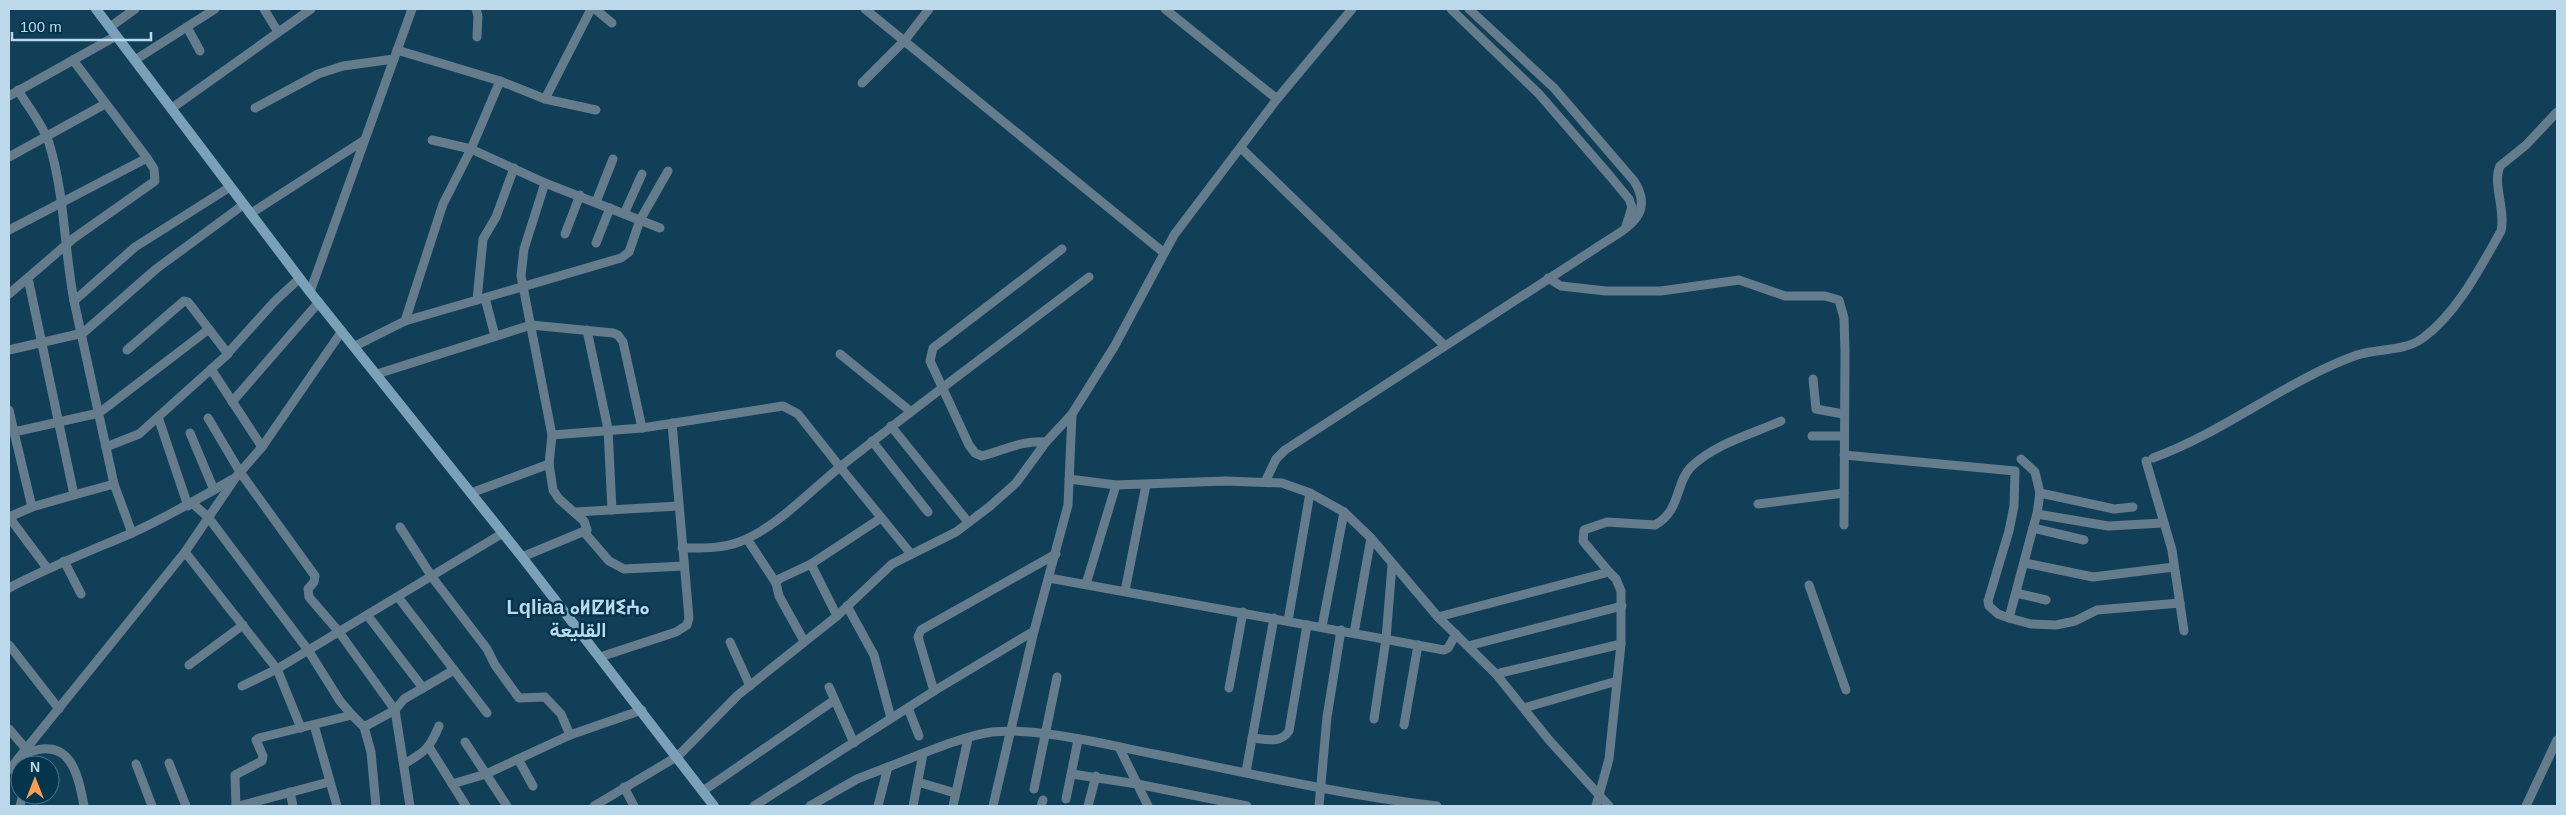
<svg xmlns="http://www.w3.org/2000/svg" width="2566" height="815" viewBox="0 0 2566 815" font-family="Helvetica,Vazirmatn,'Noto Sans Tifinagh',sans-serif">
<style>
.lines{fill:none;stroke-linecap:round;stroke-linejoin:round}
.minor{stroke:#657c8c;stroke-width:9}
.secondary{stroke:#7ba1b9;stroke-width:10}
.labels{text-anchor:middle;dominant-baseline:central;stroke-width:5;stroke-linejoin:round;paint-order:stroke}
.district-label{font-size:20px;font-weight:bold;fill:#bcd9ec;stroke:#04354d}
</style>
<rect width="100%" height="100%" fill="#123f58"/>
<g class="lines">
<g class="minor">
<path d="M264,9L278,32"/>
<path d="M476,9L478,16L477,37"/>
<path d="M595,9L612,23"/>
<path d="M865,9L1163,252"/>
<path d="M1165,9L1277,99"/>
<path d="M1451,9L1539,94L1610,176L1629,199L1632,207L1626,226"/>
<path d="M110,27L135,9"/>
<path d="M187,27L200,51"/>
<path d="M397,50L500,81L471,149L443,204L405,321"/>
<path d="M73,60L147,158"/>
<path d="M135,60L215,9"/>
<path d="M500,81L545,99L596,110"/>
<path d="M862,83L905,40L929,9"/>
<path d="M18,90C28,107 43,125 49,143C65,195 64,249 74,301L114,484L132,533"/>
<path d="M9,96L116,36"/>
<path d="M545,99L591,9"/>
<path d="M172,108L311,9"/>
<path d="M255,108L318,74L343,66L394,59"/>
<path d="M432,140L471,149L545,183L660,228"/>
<path d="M1241,148L1444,345"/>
<path d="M9,157L105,104"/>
<path d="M596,202L613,159"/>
<path d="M250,214L363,141"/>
<path d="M624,214L642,174"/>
<path d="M9,230L147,158L154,169L155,181L74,238L9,294"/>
<path d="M565,234L580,195"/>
<path d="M596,243L610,208"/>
<path d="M28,278L74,495L114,484"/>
<path d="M1548,278L1561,286L1606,291H1661L1739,280L1785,296H1825L1839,300L1844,318L1845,352L1844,525"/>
<path d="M310,292L412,9"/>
<path d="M485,298L495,336"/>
<path d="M477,300L483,239L496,217L514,168"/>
<path d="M74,301L135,247L230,187"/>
<path d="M587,330L608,429L612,510"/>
<path d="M355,346L405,321L621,258L629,252L640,220L668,171"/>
<path d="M9,350L83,333L156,269L243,205"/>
<path d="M228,353L275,301L300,278"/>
<path d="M840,354L910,411"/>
<path d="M211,369L262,447"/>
<path d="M377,374L531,325L613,333L618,335L623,342L642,428"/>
<path d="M1813,379L1816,409L1843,414"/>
<path d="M232,402L319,302"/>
<path d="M9,410L14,432L99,413L209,329"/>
<path d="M158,417L188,506"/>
<path d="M208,418L240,472L315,576L314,582L308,589L309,597L339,632L395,710L410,806"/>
<path d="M891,426L968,522"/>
<path d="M14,432L32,507"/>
<path d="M190,433L214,490"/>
<path d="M552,435L642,428L783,406L798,414L840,467C922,402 1006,340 1089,277"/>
<path d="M1812,436H1844"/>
<path d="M872,441L928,512"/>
<path d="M1046,442C1022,440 1005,450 982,456L975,453L969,445L930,361L933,348L1062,249"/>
<path d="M106,447L139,434L228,354L188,302L184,301L127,350"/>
<path d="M1844,455L2015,471L2014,506L2009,531L1988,601L1989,606L1998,614L2009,618"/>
<path d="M2153,458C2225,432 2285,381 2357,355C2378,348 2404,352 2423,338C2457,313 2480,268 2501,231C2506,210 2492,183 2500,166L2526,145L2557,112"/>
<path d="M2021,459L2035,472L2040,493L2114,509L2133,507"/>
<path d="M2146,461L2172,550L2184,631"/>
<path d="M1069,479L1116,485L1225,481L1282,483L1310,493L1344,512L1371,538L1438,617L1496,674L1549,740L1609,806"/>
<path d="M1265,482L1276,459L1285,450L1596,248C1622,230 1657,217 1634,181L1554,88L1469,9"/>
<path d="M471,493L549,464"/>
<path d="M2040,493L2037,514L2108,526L2163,523"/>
<path d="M192,503L208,517L308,650L340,701L352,715"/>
<path d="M1758,504L1844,493"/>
<path d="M576,512L678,506"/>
<path d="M2037,514L2033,528L2084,540"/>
<path d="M9,517L32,507L74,495"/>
<path d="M9,517L47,568"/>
<path d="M400,527L432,577L487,649L495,665L516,694L519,698L545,697L561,714L570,735"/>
<path d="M2033,528L2009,618L2031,624L2056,625L2075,621L2097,610L2180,603"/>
<path d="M584,532L609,561L624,569L684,566"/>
<path d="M747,539L776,583"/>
<path d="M682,548C701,548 721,549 739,542C775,529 810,491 840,467L911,554"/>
<path d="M185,552L277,669L301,728"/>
<path d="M522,557L587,530L584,521L559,499L553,490L549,464L552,435L521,276L524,249L545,183"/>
<path d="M64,561L81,594"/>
<path d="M2025,563L2093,577L2174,567"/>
<path d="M811,564L837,616"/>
<path d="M1609,572L1583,541L1584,530L1607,522L1655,525C1681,511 1675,483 1691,467C1714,444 1752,434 1781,421"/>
<path d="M1049,578L1444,650L1448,648L1456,634"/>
<path d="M1086,584L1116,485"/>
<path d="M1809,585L1846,690"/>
<path d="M9,588C49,567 90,551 132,533C167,517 200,498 233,479"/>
<path d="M1125,591L1146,485"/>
<path d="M2016,593L2046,600"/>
<path d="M398,597L487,713"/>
<path d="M847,606L874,655L891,718"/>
<path d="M368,616L423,688"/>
<path d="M1438,617L1609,572L1616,579L1621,591V644L1609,759L1596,806"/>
<path d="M1288,621L1310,493"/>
<path d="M1322,627L1344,512"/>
<path d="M1354,633L1371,538"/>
<path d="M804,641L779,596L776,583L779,579L811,564L881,518"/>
<path d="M730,642L750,686"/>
<path d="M9,645L59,709"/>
<path d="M1468,646L1622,606"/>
<path d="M600,657L676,632L687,625L689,618L672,423"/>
<path d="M189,665L243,625"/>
<path d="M1496,674L1621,644"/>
<path d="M242,686L277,669L503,533"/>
<path d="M829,687L854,743"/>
<path d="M1229,688L1243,612"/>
<path d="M934,691L918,637L921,630L1056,554"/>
<path d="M908,708L919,736"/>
<path d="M1524,708L1617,681"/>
<path d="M1374,719L1386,639L1392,565"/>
<path d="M314,725L337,806"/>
<path d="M1404,725L1418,645"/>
<path d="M364,727L395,710L404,699L454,670"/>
<path d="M9,729L26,749L28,765"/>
<path d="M1252,738C1265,739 1281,744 1289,731L1307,625"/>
<path d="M465,742L507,806"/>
<path d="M429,747L466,806"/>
<path d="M1119,747L1148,806"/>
<path d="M27,753C70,736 78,773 84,806"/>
<path d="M518,759L533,786"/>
<path d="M169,763L186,806"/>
<path d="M136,764L152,806"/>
<path d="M404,764C425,752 430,748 439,726"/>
<path d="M9,770L185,552L236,477L262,447L342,331"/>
<path d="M1246,772L1274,618"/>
<path d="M1072,774L1137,784L1247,806"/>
<path d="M918,782L955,793"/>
<path d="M452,784L486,774L570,735L642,710"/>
<path d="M624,787L634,806"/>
<path d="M1034,789L1057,677"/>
<path d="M703,791L833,701"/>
<path d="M290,792L293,806"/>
<path d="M1066,799L1078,740"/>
<path d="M20,806L23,795"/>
<path d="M236,806L235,775L262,761L263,756L256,740L259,738L352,715L364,727L371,752L376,806"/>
<path d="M239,806L329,782"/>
<path d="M594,806L678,756L738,695L837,616L892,564L956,532L989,507L1016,483L1046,442L1072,414L1114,347L1174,235L1277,99L1352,9"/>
<path d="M754,806L934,691L1034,631"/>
<path d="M810,806L857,779L888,767"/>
<path d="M878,806L888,767C917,756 962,736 992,732C1037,727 1108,745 1154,754C1248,773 1342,795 1437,806"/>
<path d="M913,806L923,754"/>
<path d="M953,806L968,739"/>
<path d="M993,806L1034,631L1068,505L1072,414"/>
<path d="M1041,806L1043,800"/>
<path d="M1088,806L1096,776"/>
<path d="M1319,806L1327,717L1341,630"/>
<path d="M2526,806L2557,740"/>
</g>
<path class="secondary" d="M96,9L310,292L522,557L714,806"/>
</g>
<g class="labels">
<g class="district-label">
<text x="578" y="607">Lqliaa ⴰⵍⵇⵍⵉⵄⴰ<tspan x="578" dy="23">القليعة</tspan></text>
</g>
</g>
<rect width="2566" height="815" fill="none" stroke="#bcd9ec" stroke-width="20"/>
<g transform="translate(35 780)"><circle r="24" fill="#04354d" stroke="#4e778d"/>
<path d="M0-4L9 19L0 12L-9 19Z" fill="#fc9d53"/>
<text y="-8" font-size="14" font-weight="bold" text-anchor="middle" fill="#bcd9ec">N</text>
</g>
<path d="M12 32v8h139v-8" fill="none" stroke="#bcd9ec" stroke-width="2.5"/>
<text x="20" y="32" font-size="15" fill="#bcd9ec" stroke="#04354d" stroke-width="4" paint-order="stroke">100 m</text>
</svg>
